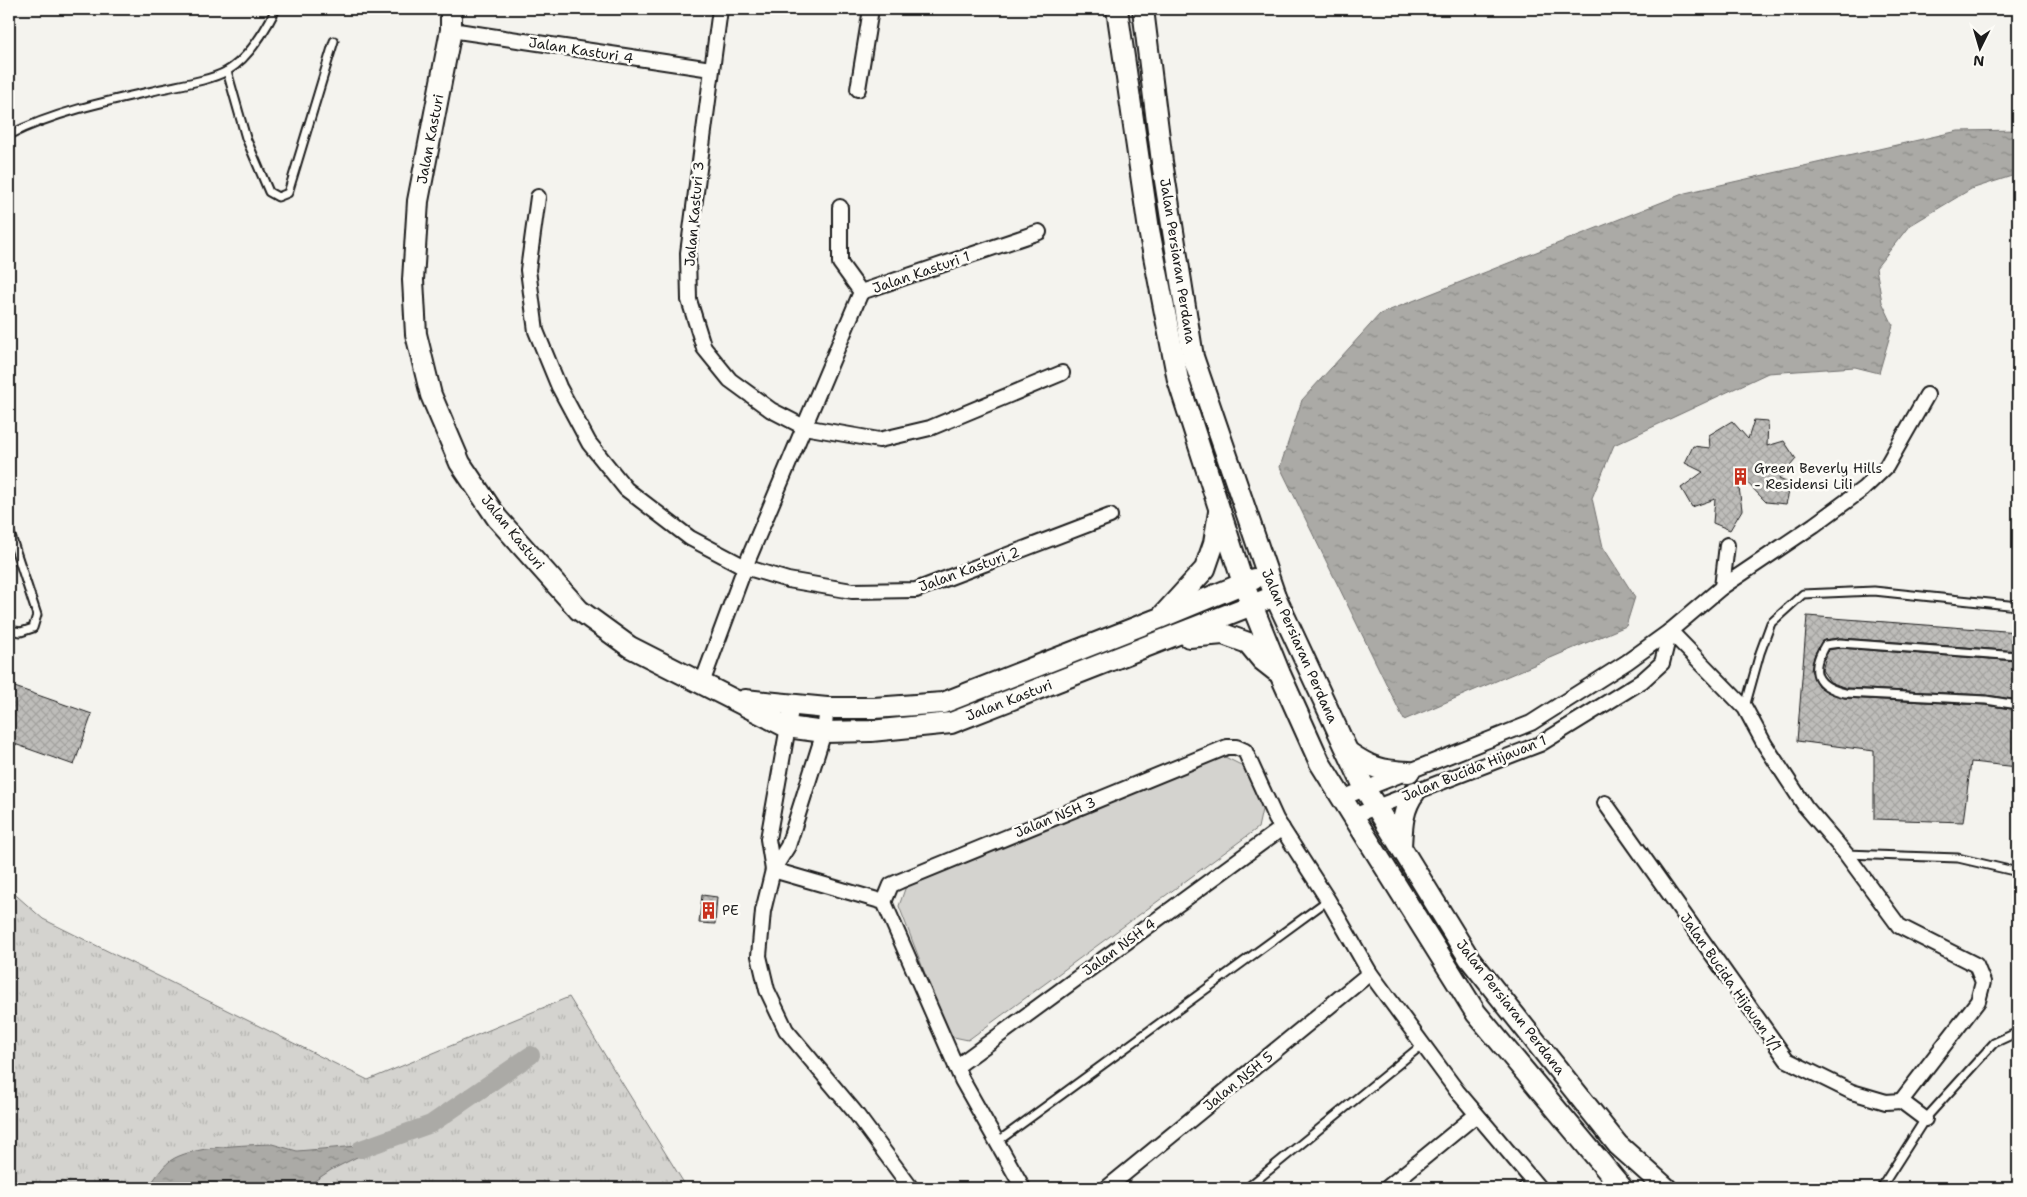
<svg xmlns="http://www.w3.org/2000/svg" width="2027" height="1197" viewBox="0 0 2027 1197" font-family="'Shantell Sans',sans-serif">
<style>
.grass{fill:url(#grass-tufts);stroke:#787876}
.park{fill:#d4d3cf;stroke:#787876}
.water{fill:url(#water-ripples);stroke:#72716f}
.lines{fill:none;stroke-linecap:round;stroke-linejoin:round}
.canal{stroke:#abaaa6;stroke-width:18}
.building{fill:url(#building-cross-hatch);stroke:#1c1c1c}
.lane-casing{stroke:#1c1c1c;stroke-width:11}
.street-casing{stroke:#1c1c1c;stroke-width:18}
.secondary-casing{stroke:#1c1c1c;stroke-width:24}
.lane{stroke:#fdfcf7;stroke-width:7}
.street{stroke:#fdfcf7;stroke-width:14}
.secondary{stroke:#fdfcf7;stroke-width:20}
.labels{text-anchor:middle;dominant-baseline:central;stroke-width:5;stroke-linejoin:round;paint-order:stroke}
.street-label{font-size:14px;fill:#1c1c1c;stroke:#fdfcf7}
.poi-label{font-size:14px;fill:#1c1c1c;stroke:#fdfcf7;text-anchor:start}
</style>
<defs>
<pattern id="grass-tufts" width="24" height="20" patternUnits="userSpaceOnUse" patternTransform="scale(1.25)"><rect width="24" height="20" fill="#d4d3cf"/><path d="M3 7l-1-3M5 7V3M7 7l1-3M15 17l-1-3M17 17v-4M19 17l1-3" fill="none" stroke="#b5b5b1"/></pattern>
<pattern id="water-ripples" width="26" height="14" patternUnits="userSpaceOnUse" patternTransform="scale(1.25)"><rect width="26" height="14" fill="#abaaa6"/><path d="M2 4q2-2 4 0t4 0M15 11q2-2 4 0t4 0" fill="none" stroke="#8a8a86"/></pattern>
<pattern id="building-cross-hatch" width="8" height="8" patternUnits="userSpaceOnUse" patternTransform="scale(1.25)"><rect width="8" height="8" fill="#bebdba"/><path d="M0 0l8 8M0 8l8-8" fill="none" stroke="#a3a29f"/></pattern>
</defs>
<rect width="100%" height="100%" fill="#f4f3ee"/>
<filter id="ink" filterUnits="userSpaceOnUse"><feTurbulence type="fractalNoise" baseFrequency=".02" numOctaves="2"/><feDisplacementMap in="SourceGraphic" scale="10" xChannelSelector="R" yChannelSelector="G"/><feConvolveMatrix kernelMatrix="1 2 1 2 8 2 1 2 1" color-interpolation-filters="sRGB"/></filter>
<g filter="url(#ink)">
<path class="grass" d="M9,889L43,919L368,1080L569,997L687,1188H9Z"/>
<path class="park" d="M1223,756L1243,766L1263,805L1258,828L968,1040L949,1036L899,906L906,886Z"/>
<g class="water">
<path d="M2018,130V174L1971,189L1909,226L1876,268L1882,302L1893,325L1879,373L1855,367L1768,373L1614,445L1592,498L1603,547L1635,597L1626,626L1404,720L1280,467L1302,400L1380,314L1685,193L1958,131Z"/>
<path d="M272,1144L297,1151L358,1146L363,1154L331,1170L304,1188H148C154,1180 161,1168 170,1161C190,1146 247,1145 272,1144Z"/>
</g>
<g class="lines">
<path class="canal" d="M361,1149L431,1124L531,1055"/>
</g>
<g class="building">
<path d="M1754,420L1768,421L1767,446L1784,441L1796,459L1779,479L1791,484L1786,504L1766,502L1737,472L1742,510L1730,530L1713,523L1715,499L1692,507L1681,488L1703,472L1685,463L1693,446L1710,448L1709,435L1732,421L1748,439Z"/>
<path d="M1807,616L2018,632V651L1840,638L1824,640L1815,653L1811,670L1818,686L1844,698L1985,705L2018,710V767L1971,762L1963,822L1874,819V751L1797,741Z"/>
<path d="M1840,648L2018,661V700L1986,695L1846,688L1830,682L1822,670L1828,650Z"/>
<path d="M9,685L92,714L74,765L9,742Z"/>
<path d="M702,895L717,897L715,924L699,923Z"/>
</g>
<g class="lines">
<defs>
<g id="lane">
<path d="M227,71L246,138L269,192L278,197L288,193L334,41"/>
<path d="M9,135C55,112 107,101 157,90C178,85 209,81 227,71C249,58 265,31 276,9"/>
<path d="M9,530L37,615L33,628L21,632L9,630"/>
<path d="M2018,656L1840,643L1825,645C1809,672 1816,686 1845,693L1986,700L2018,705"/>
<path d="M1745,707L1760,653L1771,623L1803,594L1874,591L2018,606"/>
<path d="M1846,854L1958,858L2018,872"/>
<path d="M997,1142L1328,900"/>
<path d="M1247,1188L1422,1045"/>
<path d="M1521,1188L1531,1180"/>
<path d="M1881,1188L1925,1119L1994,1043L2018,1032"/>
</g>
<g id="street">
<path d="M720,9L688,253L689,300L704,348L730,380L771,410L804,427L879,440L930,428L1062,373"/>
<path d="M451,30L711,69"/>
<path d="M858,89L871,9"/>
<path d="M538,197L528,270L536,331L559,387L589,443L626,489L690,538L745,567L788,580L852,591L916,590L1110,516"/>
<path d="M840,207V263L861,292L1039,232"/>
<path d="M1727,545L1722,587L1814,525L1863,489L1886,467L1927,395"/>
<path d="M1670,631L1745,708L1765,745L1805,806L1846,854L1899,926L1976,965L1983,982L1978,1001L1901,1101"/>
<path d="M702,683L745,567L861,292"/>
<path d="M827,708L824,732L788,846L773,870L763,911L759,956L767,990L786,1030L854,1111L911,1188"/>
<path d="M1342,798L1531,723L1627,662L1670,631L1722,587"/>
<path d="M1605,803L1787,1060L1852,1092L1886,1102L1901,1101L1925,1119"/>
<path d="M1353,816L1540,744L1642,681L1662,663L1670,631"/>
<path d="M773,870L884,902L962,1080L1023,1188"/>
<path d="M773,870L768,839L792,704"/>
<path d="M884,902L891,885L900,881L1227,747H1236L1245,751L1276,819L1328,900L1370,973L1457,1091L1539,1188"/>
<path d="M956,1067L1282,828"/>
<path d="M1107,1188L1370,973"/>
<path d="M1387,1188L1476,1115"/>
</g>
<g id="secondary">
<path d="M451,9V30L418,201L413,280L416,334L431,395L460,463L497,518L579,610L630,647L787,727L824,732L871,731L951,723L1275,596"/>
<path d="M1117,9L1149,230L1178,380L1243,583L1280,674L1320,763L1476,1013L1622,1188"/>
<path d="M1143,9L1162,162L1193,357L1275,596L1365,789L1469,958L1618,1145L1666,1188"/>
<path d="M1163,615L1205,569L1214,543L1219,512"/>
<path d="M1189,637L1223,634L1248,643L1262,660L1276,671"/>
<path d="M745,700L827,708H874L943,703L1160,618L1254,579"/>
<path d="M1348,752C1371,768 1381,771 1409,772"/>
<path d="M1401,847C1402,827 1402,809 1415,792"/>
</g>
</defs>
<use href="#lane" class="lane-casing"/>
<use href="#street" class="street-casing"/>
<use href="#secondary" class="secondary-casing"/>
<use href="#lane" class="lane"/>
<use href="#street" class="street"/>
<use href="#secondary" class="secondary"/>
</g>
</g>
<defs>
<symbol id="building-bare" viewBox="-9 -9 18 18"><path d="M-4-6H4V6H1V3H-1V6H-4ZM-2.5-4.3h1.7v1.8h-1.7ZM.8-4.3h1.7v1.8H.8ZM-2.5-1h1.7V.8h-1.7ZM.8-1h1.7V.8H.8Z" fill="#c8321e" stroke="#fdfcf7" stroke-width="2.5" paint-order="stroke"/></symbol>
</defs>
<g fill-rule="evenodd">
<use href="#building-bare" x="1728" y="464" width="25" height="25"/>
<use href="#building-bare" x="696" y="898" width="25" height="25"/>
</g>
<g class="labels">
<g class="street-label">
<text transform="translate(581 50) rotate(9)">Jalan Kasturi 4</text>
<text transform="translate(430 139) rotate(-79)">Jalan Kasturi</text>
<text transform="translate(694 214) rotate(-85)">Jalan Kasturi 3</text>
<text transform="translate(1178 261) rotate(81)">Jalan Persiaran Perdana</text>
<text transform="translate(921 272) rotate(-19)">Jalan Kasturi 1</text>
<text transform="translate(513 532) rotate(51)">Jalan Kasturi</text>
<text transform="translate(969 569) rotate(-20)">Jalan Kasturi 2</text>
<text transform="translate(1300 646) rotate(66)">Jalan Persiaran Perdana</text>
<text transform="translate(1009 700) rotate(-21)">Jalan Kasturi</text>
<text transform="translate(1474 768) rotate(-22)">Jalan Bucida Hijauan 1</text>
<text transform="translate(1055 817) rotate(-22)">Jalan NSH 3</text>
<text transform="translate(1119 947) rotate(-36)">Jalan NSH 4</text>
<text transform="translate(1731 982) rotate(55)">Jalan Bucida Hijauan 1/1</text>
<text transform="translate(1511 1007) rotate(52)">Jalan Persiaran Perdana</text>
<text transform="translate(1238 1081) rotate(-39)">Jalan NSH 5</text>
</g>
<g class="poi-label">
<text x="1754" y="468">Green Beverly Hills<tspan x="1754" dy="16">- Residensi Lili</tspan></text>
<text x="722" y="910">PE</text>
</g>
</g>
<rect width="2027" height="1197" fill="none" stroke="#fdfcf7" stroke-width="30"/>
<rect x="15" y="15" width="1997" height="1167" fill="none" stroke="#1c1c1c" stroke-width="2" filter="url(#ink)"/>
<g transform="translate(1980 48) rotate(185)" stroke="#fdfcf7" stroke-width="4" paint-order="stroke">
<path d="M0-4L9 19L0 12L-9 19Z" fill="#1c1c1c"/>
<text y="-8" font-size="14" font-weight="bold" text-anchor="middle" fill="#1c1c1c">N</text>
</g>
</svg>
